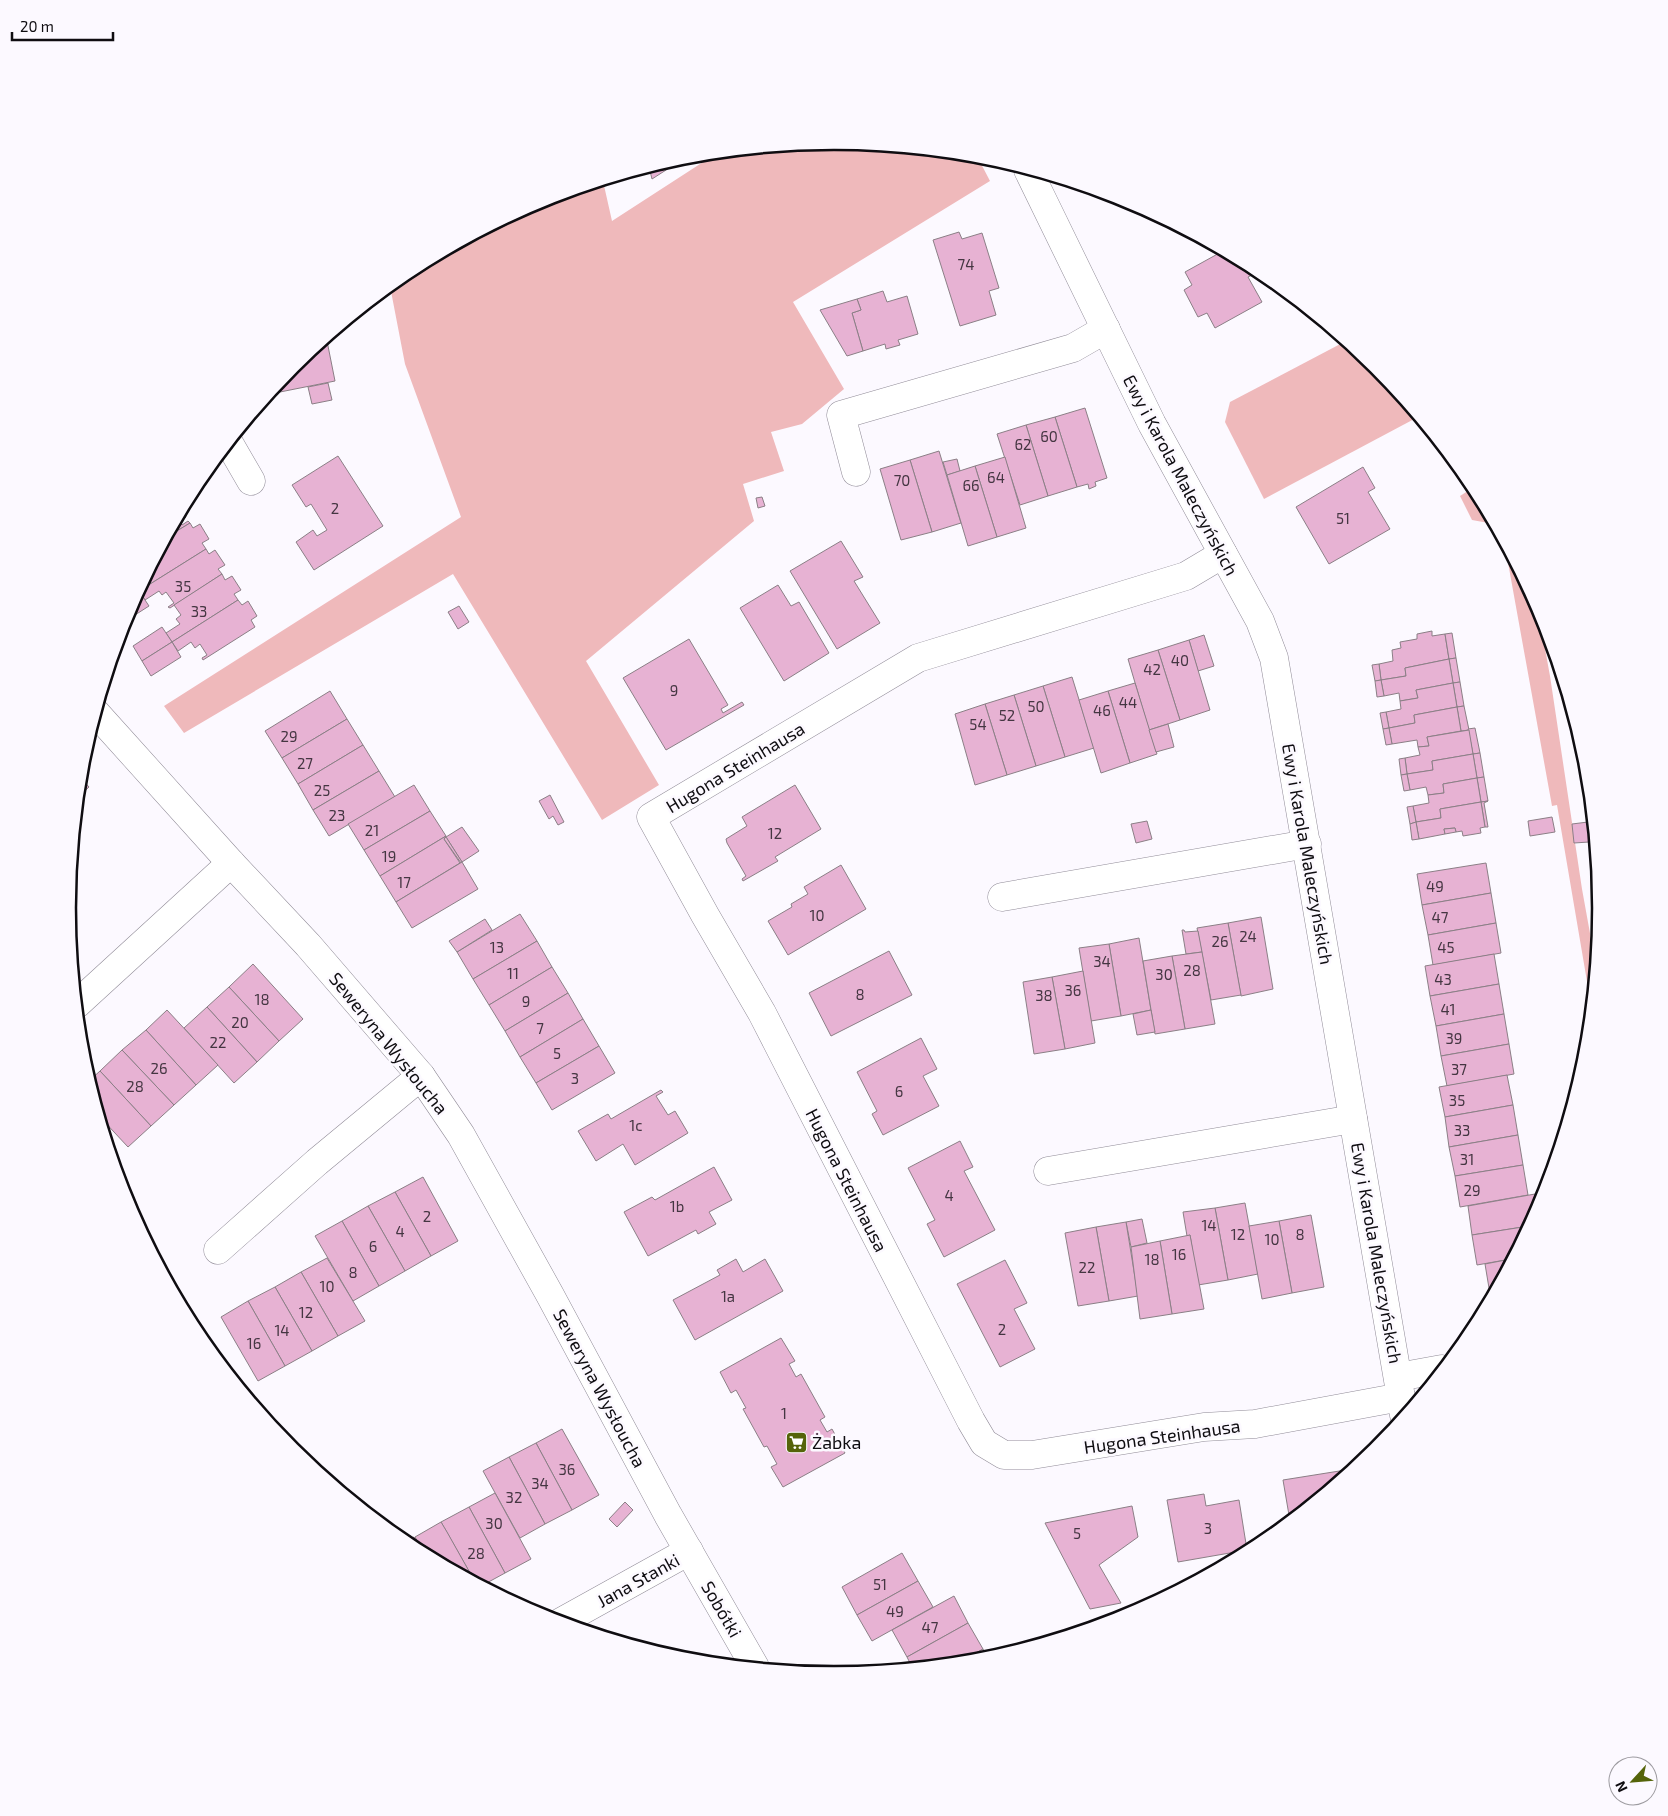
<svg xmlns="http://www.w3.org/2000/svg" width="1668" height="1816" viewBox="0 0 1668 1816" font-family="'Exo 2',sans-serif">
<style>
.green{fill:#efb9bb}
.building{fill:#e7b2d3;stroke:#8b7f86}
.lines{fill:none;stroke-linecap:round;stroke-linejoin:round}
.minor-casing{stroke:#918c98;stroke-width:29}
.minor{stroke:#fff;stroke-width:28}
.labels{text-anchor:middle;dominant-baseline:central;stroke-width:5;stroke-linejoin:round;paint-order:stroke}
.number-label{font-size:15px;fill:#453642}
.street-label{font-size:18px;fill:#0f0d11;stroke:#fcf9ff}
.poi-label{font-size:18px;fill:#0f0d11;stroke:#fcf9ff;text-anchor:start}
.rim{fill:none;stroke:#0f0d11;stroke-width:2.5}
</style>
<rect width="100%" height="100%" fill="#fcf9ff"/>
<g class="green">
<path d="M834,142L977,156L990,181L793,302L844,389L802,424L771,432L784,471L743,484L754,521L586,661L659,785L602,820L453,574L184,733L164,706L461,517L405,364L390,286L408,271L541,200L603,181L612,221L717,153Z"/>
<path d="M1346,341L1376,366L1418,417L1264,499L1225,422L1230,402Z"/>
<path d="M1474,487L1494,524L1472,520L1460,496Z"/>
<path d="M1511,556L1537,605L1550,676L1582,889L1595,961L1591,1005L1557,805L1552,806L1507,557Z"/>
</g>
<g class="building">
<path d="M676,159L677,163L652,179L649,167Z"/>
<path d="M959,232L962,239L982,233L999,288L989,291L996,315L960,326L933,240Z"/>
<path d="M1223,251L1260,271L1248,277L1262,302L1215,328L1207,313L1198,317L1184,290L1192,285L1185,272Z"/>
<path d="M883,291L887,302L907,296L918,334L898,340L900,345L886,349L885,344L863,351L852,313L861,310L857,299Z"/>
<path d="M857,299L861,310L852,313L863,351L847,356L820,310Z"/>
<path d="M327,341L335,381L275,393L274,388L292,366L321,342Z"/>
<path d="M328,383L332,400L312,404L308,387Z"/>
<path d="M1085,408L1107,478L1095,482L1096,486L1089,489L1088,484L1077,487L1055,417Z"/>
<path d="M1055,417L1077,487L1048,496L1026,425Z"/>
<path d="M1026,425L1048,496L1020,505L997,434Z"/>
<path d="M939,451L961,523L932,532L910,460Z"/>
<path d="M338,456L383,526L314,570L296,542L313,530L317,536L327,530L311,504L306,507L292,485Z"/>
<path d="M1005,457L1026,528L997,537L975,466Z"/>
<path d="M957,459L960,471L947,475L943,462Z"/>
<path d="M910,460L932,532L901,540L880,469Z"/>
<path d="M975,466L997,537L968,546L947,475Z"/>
<path d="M1363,467L1375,488L1368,492L1390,529L1329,564L1296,507Z"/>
<path d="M762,497L765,506L758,508L756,498Z"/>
<path d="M182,510L186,517L179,521L182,525L188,521L190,523L167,537Z"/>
<path d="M190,523L193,528L200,524L209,539L202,543L206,549L139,591L167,537Z"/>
<path d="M841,541L863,577L854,581L880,623L837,649L790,571Z"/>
<path d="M206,549L209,554L215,550L225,565L218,569L222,574L170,608L168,607L174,603L166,592L162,595L159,591L145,600L139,591Z"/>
<path d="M222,574L225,580L232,576L241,590L234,594L238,600L172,642L166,633L180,624L176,619L181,615L174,605Z"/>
<path d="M778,585L791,606L799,602L829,653L784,681L740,608Z"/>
<path d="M139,591L149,606L124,622L126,614Z"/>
<path d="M238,600L242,605L248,601L257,616L251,620L255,627L203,660L202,658L207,655L200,644L195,648L191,642L178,651L172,642Z"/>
<path d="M459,606L469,622L458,629L448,612Z"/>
<path d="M162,627L172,642L142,661L133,646Z"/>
<path d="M1432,631V636L1445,634L1449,659L1405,668L1406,676L1381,680L1379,664L1393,661L1392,650L1401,648L1400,642L1417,639V634Z"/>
<path d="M1452,633L1456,658L1449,659L1445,634Z"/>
<path d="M1204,635L1214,666L1198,671L1189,640Z"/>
<path d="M689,639L728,705L721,709L723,713L742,702L744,705L666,750L623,678Z"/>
<path d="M1189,640L1210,710L1180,720L1158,650Z"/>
<path d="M172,642L181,657L151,676L142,661Z"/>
<path d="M1158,650L1180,720L1149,730L1128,659Z"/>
<path d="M1456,658L1460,682L1453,683L1449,659Z"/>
<path d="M1449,659L1453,683L1416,690L1418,698L1400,701L1399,693L1384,696L1381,680L1406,676L1405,668Z"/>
<path d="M1379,664L1381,680L1375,681L1372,665Z"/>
<path d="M1072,677L1094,748L1065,757L1043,686Z"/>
<path d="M1381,680L1384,696L1377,697L1375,681Z"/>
<path d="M1460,682L1464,706L1457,707L1453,683Z"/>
<path d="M1135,683L1157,754L1130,763L1108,691Z"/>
<path d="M1453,683L1457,707L1414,715L1415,723L1389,728L1386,712L1401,709L1400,701L1418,698L1416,690Z"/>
<path d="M1043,686L1065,757L1036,766L1014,695Z"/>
<path d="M330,691L347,719L282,758L265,731Z"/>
<path d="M1108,691L1130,763L1101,773L1079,700Z"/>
<path d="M1014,695L1036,766L1007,775L985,704Z"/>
<path d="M985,704L1007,775L975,785L955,714Z"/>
<path d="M1464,706L1469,730L1461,731L1457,707Z"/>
<path d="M1457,707L1461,731L1427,737L1429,746L1418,747L1417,740L1392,744L1389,728L1415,723L1414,715Z"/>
<path d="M1386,712L1389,728L1383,729L1380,713Z"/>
<path d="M347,719L363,745L298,784L282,758Z"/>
<path d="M1168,724L1174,747L1156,752L1149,730Z"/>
<path d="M1389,728L1392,744L1386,745L1383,729Z"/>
<path d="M1475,728L1480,753L1473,754L1468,729Z"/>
<path d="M1469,730L1473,754L1432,761L1433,770L1407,774L1405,758L1420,755L1418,747L1429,746L1427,737Z"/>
<path d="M363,745L379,771L313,810L298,784Z"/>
<path d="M1480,753L1484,777L1477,778L1473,754Z"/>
<path d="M1473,754L1477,778L1443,784L1444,793L1428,795L1426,787L1410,790L1407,774L1433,770L1432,761Z"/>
<path d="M1405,758L1407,774L1401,775L1399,759Z"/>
<path d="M379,771L395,797L329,836L313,810Z"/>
<path d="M1407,774L1410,790L1404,791L1401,775Z"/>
<path d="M80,777L89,787L78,797Z"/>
<path d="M1484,777L1488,801L1481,802L1477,778Z"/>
<path d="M1477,778L1481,802L1440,809L1441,818L1416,822L1413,806L1429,803L1428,795L1444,793L1443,784Z"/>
<path d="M414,785L430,811L364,850L348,824Z"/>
<path d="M795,785L821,829L775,857L778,861L743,881L742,879L746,876L727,843L726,839L747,826L742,817Z"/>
<path d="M550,795L564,822L558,825L553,816L549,819L539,801Z"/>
<path d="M1488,801L1484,803L1488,827H1485L1481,802Z"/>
<path d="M1481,802L1485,827L1480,828L1481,833L1463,836L1462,831L1456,832L1455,828L1444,829L1445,834L1419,839L1416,822L1441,818L1440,809Z"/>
<path d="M1413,806L1416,822L1410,824L1407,807Z"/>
<path d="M430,811L446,836L380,876L364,850Z"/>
<path d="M1552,817L1555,832L1530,836L1528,821Z"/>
<path d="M1147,821L1152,839L1136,843L1131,824Z"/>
<path d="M1416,822L1419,839L1412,840L1410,824Z"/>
<path d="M1588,822L1589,842L1574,843L1572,824Z"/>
<path d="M462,827L479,851L462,862L446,837Z"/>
<path d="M1455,828L1456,832L1445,834L1444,829Z"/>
<path d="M446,836L444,839L460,863L396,902L380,876Z"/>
<path d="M446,837L462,862L461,863L444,839Z"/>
<path d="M462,862L478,889L412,928L396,902Z"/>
<path d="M1486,863L1491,893L1422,905L1417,874Z"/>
<path d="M841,865L866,909L788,955L768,921L792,907L791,904L808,894L804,887Z"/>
<path d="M1491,893L1496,923L1428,935L1422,905Z"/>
<path d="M520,914L537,941L473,979L457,952Z"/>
<path d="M1261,917L1273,989L1241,996L1228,923Z"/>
<path d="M485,919L492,930L457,952L449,941Z"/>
<path d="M1228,923L1241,995L1211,1000L1197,928Z"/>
<path d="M1496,923L1501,953L1433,965L1428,935Z"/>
<path d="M1182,930H1184L1185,932L1198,931L1202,952L1186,954Z"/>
<path d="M1139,938L1151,1010L1121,1016L1109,944Z"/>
<path d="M537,941L552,967L489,1005L473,979Z"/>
<path d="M1109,944L1121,1016L1091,1021L1079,948Z"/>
<path d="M889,951L912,995L831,1036L809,993Z"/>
<path d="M1202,952L1215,1024L1185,1029L1172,956Z"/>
<path d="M1494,954L1499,984L1430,996L1425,966Z"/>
<path d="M1172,956L1185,1029L1155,1034L1143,961Z"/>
<path d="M253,964L303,1019L279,1041L229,987Z"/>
<path d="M552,967L568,993L505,1031L489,1005Z"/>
<path d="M1083,971L1095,1043L1065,1049L1052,977Z"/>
<path d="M1052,977L1065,1049L1034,1054L1023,982Z"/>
<path d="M1499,984L1504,1014L1436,1026L1430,996Z"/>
<path d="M229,987L279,1041L257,1062L207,1007Z"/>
<path d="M568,993L583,1019L520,1057L505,1031Z"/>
<path d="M207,1007L257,1062L234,1083L184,1028Z"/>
<path d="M167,1010L218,1065L196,1085L146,1030Z"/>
<path d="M1151,1010L1155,1032L1137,1035L1133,1014Z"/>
<path d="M1504,1014L1509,1044L1441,1056L1436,1026Z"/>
<path d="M583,1019L599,1046L536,1083L520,1057Z"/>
<path d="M146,1030L196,1085L174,1105L122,1050Z"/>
<path d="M921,1038L937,1069L923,1076L939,1106L883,1135L872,1114L877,1111L857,1072Z"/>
<path d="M1509,1044L1514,1074L1447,1086L1441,1056Z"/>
<path d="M599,1046L615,1073L552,1110L536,1083Z"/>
<path d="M122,1050L174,1105L151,1126L100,1071Z"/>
<path d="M100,1071L151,1126L128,1147L100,1117L89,1081Z"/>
<path d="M1507,1075L1513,1105L1445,1117L1439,1087Z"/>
<path d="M661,1090L663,1092L656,1096L668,1115L675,1111L688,1133L635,1165L623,1144L596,1161L578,1131L608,1114L611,1119Z"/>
<path d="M1513,1105L1518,1135L1449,1147L1445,1117Z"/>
<path d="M1518,1135L1523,1165L1455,1176L1449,1147Z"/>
<path d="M960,1141L973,1167L964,1171L995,1230L944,1257L927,1224L935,1220L908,1168Z"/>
<path d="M1523,1165L1528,1195L1460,1207L1455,1176Z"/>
<path d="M714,1167L732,1200L709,1212L716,1224L698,1234L696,1230L648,1256L624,1212L652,1197L655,1200Z"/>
<path d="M423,1177L458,1241L431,1256L395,1192Z"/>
<path d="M395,1192L431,1256L405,1271L368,1206Z"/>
<path d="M1535,1194L1537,1210L1529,1226L1472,1235L1468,1206Z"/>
<path d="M1245,1203L1258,1274L1228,1280L1215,1208Z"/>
<path d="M368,1206L405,1271L379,1286L342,1221Z"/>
<path d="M1215,1208L1228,1280L1198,1285L1190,1235L1187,1236L1183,1212Z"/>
<path d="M1311,1215L1324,1287L1292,1293L1279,1221Z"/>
<path d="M1142,1219L1147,1243L1131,1247L1126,1222Z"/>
<path d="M342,1221L379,1286L353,1301L315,1236Z"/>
<path d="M1279,1221L1292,1293L1262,1299L1249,1226Z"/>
<path d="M1126,1222L1138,1296L1109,1301L1096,1227Z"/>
<path d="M1529,1226L1511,1259L1477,1265L1472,1235Z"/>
<path d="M1096,1227L1109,1301L1078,1306L1065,1233Z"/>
<path d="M1190,1235L1204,1309L1172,1314L1160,1241Z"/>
<path d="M1160,1241L1172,1314L1140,1319L1131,1247Z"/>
<path d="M327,1258L365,1321L338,1336L301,1272Z"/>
<path d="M736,1259L743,1272L765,1259L783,1291L695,1340L673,1300L720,1275L717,1270Z"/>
<path d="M1511,1259L1493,1293L1490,1294L1485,1264Z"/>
<path d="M1005,1260L1027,1303L1014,1309L1035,1349L1000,1367L957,1284Z"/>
<path d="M301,1272L338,1336L312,1351L275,1287Z"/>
<path d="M275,1287L312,1351L285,1366L248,1301Z"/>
<path d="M248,1301L285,1366L258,1381L221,1317Z"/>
<path d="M781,1338L795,1361L789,1364L796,1377L801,1374L825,1417L820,1420L827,1432L832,1429L845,1453L783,1487L771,1467L777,1464L767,1446L764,1447L743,1409L746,1408L736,1390L731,1393L720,1372Z"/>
<path d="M562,1429L599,1495L572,1510L536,1443Z"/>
<path d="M536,1443L572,1510L545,1524L509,1457Z"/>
<path d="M509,1457L545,1524L520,1538L483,1471Z"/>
<path d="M1352,1469H1353L1290,1521L1283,1480Z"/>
<path d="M495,1493L531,1559L505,1573L469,1507Z"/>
<path d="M1204,1494L1206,1506L1239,1500L1247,1550L1178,1562L1167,1500Z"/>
<path d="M625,1502L633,1510L617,1527L609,1519Z"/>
<path d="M1132,1506L1138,1537L1099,1565L1121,1603L1090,1609L1045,1523Z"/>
<path d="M469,1507L505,1573L483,1585L474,1580L441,1522Z"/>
<path d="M441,1522L447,1532L474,1580L425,1554L415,1537Z"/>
<path d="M414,1537L423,1553L405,1542Z"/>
<path d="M902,1553L918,1581L857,1615L842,1587Z"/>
<path d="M918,1581L933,1607L872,1641L857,1615Z"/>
<path d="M954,1596L968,1623L907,1657L892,1630Z"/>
<path d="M968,1623L983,1649L960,1662L912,1667L907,1657Z"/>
<path d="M983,1649L988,1658L960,1662Z"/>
</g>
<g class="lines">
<defs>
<g id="minor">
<path d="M1028,170L1152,424L1260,621L1274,658L1404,1415"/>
<path d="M229,443L251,481"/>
<path d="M856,472L841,415L1073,348L1106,329"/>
<path d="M1223,554L1186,576L918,658L651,817L705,915L762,1013L971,1421L984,1443L1004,1455H1032L1204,1427L1255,1424L1401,1397"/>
<path d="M96,713L231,863L308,945L421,1076L461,1135L550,1295L668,1515L755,1667"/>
<path d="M1002,897L1307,844"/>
<path d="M77,1004L231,863"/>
<path d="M1048,1171L1353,1119"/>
<path d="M218,1250L317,1162L421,1076"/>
<path d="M1398,1377L1442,1369"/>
<path d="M561,1622L689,1551"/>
</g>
</defs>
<use href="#minor" class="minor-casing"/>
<use href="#minor" class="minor"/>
</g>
<defs>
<symbol id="supermarket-square" viewBox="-11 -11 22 22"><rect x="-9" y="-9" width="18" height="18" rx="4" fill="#55640a" stroke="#fcf9ff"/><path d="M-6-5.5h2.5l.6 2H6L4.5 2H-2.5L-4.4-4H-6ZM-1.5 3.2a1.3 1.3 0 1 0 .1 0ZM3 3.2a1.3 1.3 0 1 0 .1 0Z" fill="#fff"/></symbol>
</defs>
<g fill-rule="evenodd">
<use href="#supermarket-square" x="784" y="1430" width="25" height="25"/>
</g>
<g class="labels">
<g class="number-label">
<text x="966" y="264">74</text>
<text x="1049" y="436">60</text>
<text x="1023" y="444">62</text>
<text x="996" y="477">64</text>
<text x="902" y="480">70</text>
<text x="971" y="485">66</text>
<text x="335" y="508">2</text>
<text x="1343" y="518">51</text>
<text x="183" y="586">35</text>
<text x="199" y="611">33</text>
<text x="1180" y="660">40</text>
<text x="1152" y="669">42</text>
<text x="674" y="690">9</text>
<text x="1128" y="702">44</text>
<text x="1036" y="706">50</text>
<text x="1102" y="710">46</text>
<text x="1007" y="715">52</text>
<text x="978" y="724">54</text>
<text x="289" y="736">29</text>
<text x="305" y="763">27</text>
<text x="322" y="790">25</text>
<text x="337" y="815">23</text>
<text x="372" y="830">21</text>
<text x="775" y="833">12</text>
<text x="389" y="856">19</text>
<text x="404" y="882">17</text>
<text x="1435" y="886">49</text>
<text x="817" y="915">10</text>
<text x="1440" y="917">47</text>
<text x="1248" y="936">24</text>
<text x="1220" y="941">26</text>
<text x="497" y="947">13</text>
<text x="1446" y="947">45</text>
<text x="1102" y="961">34</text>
<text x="1192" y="970">28</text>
<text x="513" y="973">11</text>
<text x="1164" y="974">30</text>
<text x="1443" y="979">43</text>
<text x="1073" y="990">36</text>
<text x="860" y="994">8</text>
<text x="1044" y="995">38</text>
<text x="262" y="999">18</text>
<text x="526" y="1001">9</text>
<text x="1448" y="1009">41</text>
<text x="240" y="1022">20</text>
<text x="540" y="1028">7</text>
<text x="1454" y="1038">39</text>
<text x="218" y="1042">22</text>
<text x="557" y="1053">5</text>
<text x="159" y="1068">26</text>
<text x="1459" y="1069">37</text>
<text x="575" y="1078">3</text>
<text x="135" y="1086">28</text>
<text x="899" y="1091">6</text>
<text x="1457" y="1100">35</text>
<text x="636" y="1125">1c</text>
<text x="1462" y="1130">33</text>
<text x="1467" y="1159">31</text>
<text x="1472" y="1190">29</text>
<text x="949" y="1195">4</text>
<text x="677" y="1206">1b</text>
<text x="427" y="1216">2</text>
<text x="1209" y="1225">14</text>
<text x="400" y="1231">4</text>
<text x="1238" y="1234">12</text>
<text x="1300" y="1234">8</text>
<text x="1272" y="1239">10</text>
<text x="373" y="1246">6</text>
<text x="1179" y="1254">16</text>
<text x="1152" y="1259">18</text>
<text x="1087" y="1267">22</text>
<text x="353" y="1272">8</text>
<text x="327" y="1286">10</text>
<text x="728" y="1296">1a</text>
<text x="306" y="1312">12</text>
<text x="1002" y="1329">2</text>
<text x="282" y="1330">14</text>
<text x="254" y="1343">16</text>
<text x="784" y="1413">1</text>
<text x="567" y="1469">36</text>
<text x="540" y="1483">34</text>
<text x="514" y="1497">32</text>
<text x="494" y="1523">30</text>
<text x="1208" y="1528">3</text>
<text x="1077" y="1533">5</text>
<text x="476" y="1553">28</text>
<text x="880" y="1584">51</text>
<text x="895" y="1611">49</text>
<text x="930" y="1627">47</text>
</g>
<g class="street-label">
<text transform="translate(1181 475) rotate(62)">Ewy i Karola Maleczyńskich</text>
<text transform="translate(735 767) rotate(-31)">Hugona Steinhausa</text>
<text transform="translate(1308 854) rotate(80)">Ewy i Karola Maleczyńskich</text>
<text transform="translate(389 1043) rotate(51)">Seweryna Wysłoucha</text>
<text transform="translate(847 1180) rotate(63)">Hugona Steinhausa</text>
<text transform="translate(1377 1253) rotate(80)">Ewy i Karola Maleczyńskich</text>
<text transform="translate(600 1388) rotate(62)">Seweryna Wysłoucha</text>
<text transform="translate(1162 1436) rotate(-8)">Hugona Steinhausa</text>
<text transform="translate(638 1580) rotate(-29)">Jana Stanki</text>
<text transform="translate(722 1609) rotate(60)">Sobótki</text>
</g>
<g class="poi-label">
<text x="812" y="1442">Żabka</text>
</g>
</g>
<path d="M0 0H1668V1816H0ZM76 908a758 758 0 1 1 1516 0a758 758 0 1 1-1516 0Z" fill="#fcf9ff" fill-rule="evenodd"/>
<path class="rim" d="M76 908a758 758 0 1 1 1516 0a758 758 0 1 1-1516 0Z"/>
<g transform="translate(1633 1781) rotate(244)"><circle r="24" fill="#fcf9ff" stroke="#9d9ba0"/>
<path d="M0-4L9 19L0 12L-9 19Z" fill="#55640a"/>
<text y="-8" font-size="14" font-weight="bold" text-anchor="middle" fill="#0f0d11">N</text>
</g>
<path d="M12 32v8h101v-8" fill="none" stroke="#0f0d11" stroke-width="2.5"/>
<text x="20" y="32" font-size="15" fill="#0f0d11" stroke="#fcf9ff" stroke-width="4" paint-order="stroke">20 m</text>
</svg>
